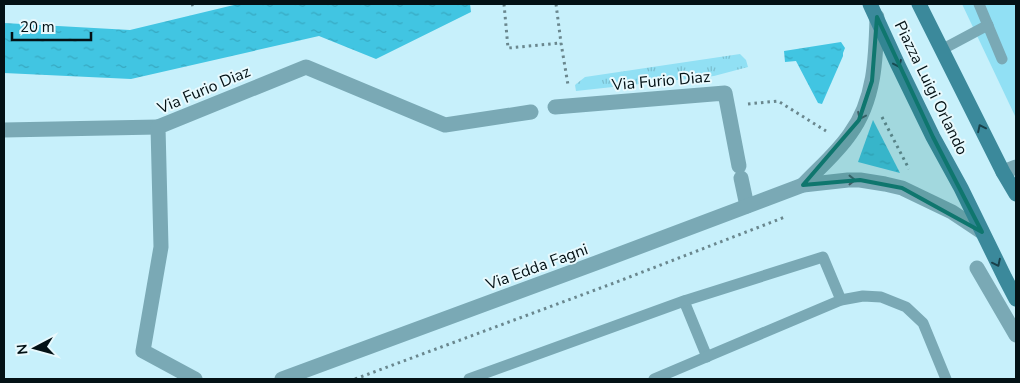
<svg xmlns="http://www.w3.org/2000/svg" width="1020" height="383" viewBox="0 0 1020 383" font-family="'Nunito Sans',sans-serif">
<style>
.grass{fill:url(#grass-tufts)}
.pitch{fill:#91e0f4}
.water{fill:url(#water-ripples)}
.lines{fill:none;stroke-linecap:round;stroke-linejoin:round}
.path{stroke:#6a878e;stroke-width:3;stroke-dasharray:2.5 4;stroke-linecap:butt}
.lane{stroke:#7aa9b5;stroke-width:11}
.street{stroke:#7aa9b5;stroke-width:15}
.secondary{stroke:#3b899b;stroke-width:15}
.oneway{stroke:#19414b}
.oneway2{stroke:#3e5d65}
.marked{fill:#0f766e;fill-opacity:0.2;stroke:#0f766e;stroke-width:4;stroke-linejoin:round}
.labels{text-anchor:middle;dominant-baseline:central;stroke-width:4;stroke-linejoin:round;paint-order:stroke}
.street-label{font-size:16px;fill:#031115;stroke:#e8f9fd}
</style>
<defs>
<pattern id="grass-tufts" width="24" height="20" patternUnits="userSpaceOnUse" patternTransform="scale(1.25)"><rect width="24" height="20" fill="#91e0f4"/><path d="M3 7l-1-3M5 7V3M7 7l1-3M15 17l-1-3M17 17v-4M19 17l1-3" fill="none" stroke="#7bbfd0"/></pattern>
<pattern id="water-ripples" width="26" height="14" patternUnits="userSpaceOnUse" patternTransform="scale(1.25)"><rect width="26" height="14" fill="#41c5e2"/><path d="M2 4q2-2 4 0t4 0M15 11q2-2 4 0t4 0" fill="none" stroke="#37a8c1"/></pattern>
</defs>
<rect width="100%" height="100%" fill="#c7f0fb"/>
<path class="grass" d="M740,54L746,60L748,67L714,76L576,91L575,85L585,77Z"/>
<path class="pitch" d="M962,4H1016V118Z"/>
<g class="water">
<path d="M238,4H470L471,12L376,59L319,36L131,79L4,73V23L130,30Z"/>
<path d="M841,42L845,48L843,53V56L822,104L818,103L796,61L785,62L784,51Z"/>
<path d="M873,120L900,173L858,162Z"/>
</g>
<g class="lines">
<g class="path">
<path d="M504,4L508,48L561,43"/>
<path d="M556,4L561,43L568,85"/>
<path d="M191,5L196,4"/>
<path d="M748,104L778,101L826,131"/>
<path d="M882,117L909,169"/>
<path d="M355,379L614,283L785,217"/>
</g>
<g class="lane">
<path d="M979,4L1002,59"/>
<path d="M943,49L988,25"/>
<path d="M684,301L707,357"/>
<path d="M469,379L684,301L823,257L841,300"/>
<path d="M654,379L841,300L863,296L881,297L906,307L923,323L946,379"/>
</g>
<g class="street">
<path d="M555,107L725,93L739,166"/>
<path d="M4,130L158,127"/>
<path d="M1003,172L1016,167"/>
<path d="M741,178L747,206"/>
<path d="M803,185C819,168 837,153 850,134C875,100 876,57 877,17"/>
<path d="M977,268L1016,335"/>
<path d="M195,379L143,351L161,247L158,127L306,67L445,125L531,112"/>
<path d="M282,379L596,263L803,185L848,180H860L885,184L902,188L952,212L982,232"/>
</g>
<g class="secondary">
<path d="M870,4L898,65L933,137L961,188L1005,278L1016,299"/>
<path d="M919,4L1003,172L1016,194"/>
</g>
</g>
<defs><path id="oneway-chevron" d="M-2-3.5L2.5 0L-2 3.5" fill="none" stroke-width="1.6" stroke-linecap="round" stroke-linejoin="round" transform="scale(1.25)"/></defs>
<g class="oneway">
<use href="#oneway-chevron" transform="translate(898 64) rotate(65)"/>
<use href="#oneway-chevron" transform="translate(981 128) rotate(-116)"/>
<use href="#oneway-chevron" transform="translate(997 263) rotate(64)"/>
</g>
<g class="oneway2">
<use href="#oneway-chevron" transform="translate(861 116) rotate(115)"/>
<use href="#oneway-chevron" transform="translate(852 180)"/>
</g>
<path class="marked" d="M877,17L933,137L982,232L902,188L860,180L803,185L859,120L872,81Z"/>
<g class="labels">
<g class="street-label">
<text transform="translate(661 81) rotate(-5)">Via Furio Diaz</text>
<text transform="translate(931 88) rotate(64)">Piazza Luigi Orlando</text>
<text transform="translate(204 90) rotate(-23)">Via Furio Diaz</text>
<text transform="translate(537 267) rotate(-20)">Via Edda Fagni</text>
</g>
</g>
<rect width="1020" height="383" fill="none" stroke="#031115" stroke-width="10"/>
<g transform="translate(35 348) rotate(264)" stroke="#e8f9fd" stroke-width="4" paint-order="stroke">
<path d="M0-4L9 19L0 12L-9 19Z" fill="#031115"/>
<text y="-8" font-size="14" font-weight="bold" text-anchor="middle" fill="#031115">N</text>
</g>
<path d="M12 32v8h79v-8" fill="none" stroke="#031115" stroke-width="2.5"/>
<text x="20" y="32" font-size="15" fill="#031115" stroke="#e8f9fd" stroke-width="4" paint-order="stroke">20 m</text>
</svg>
